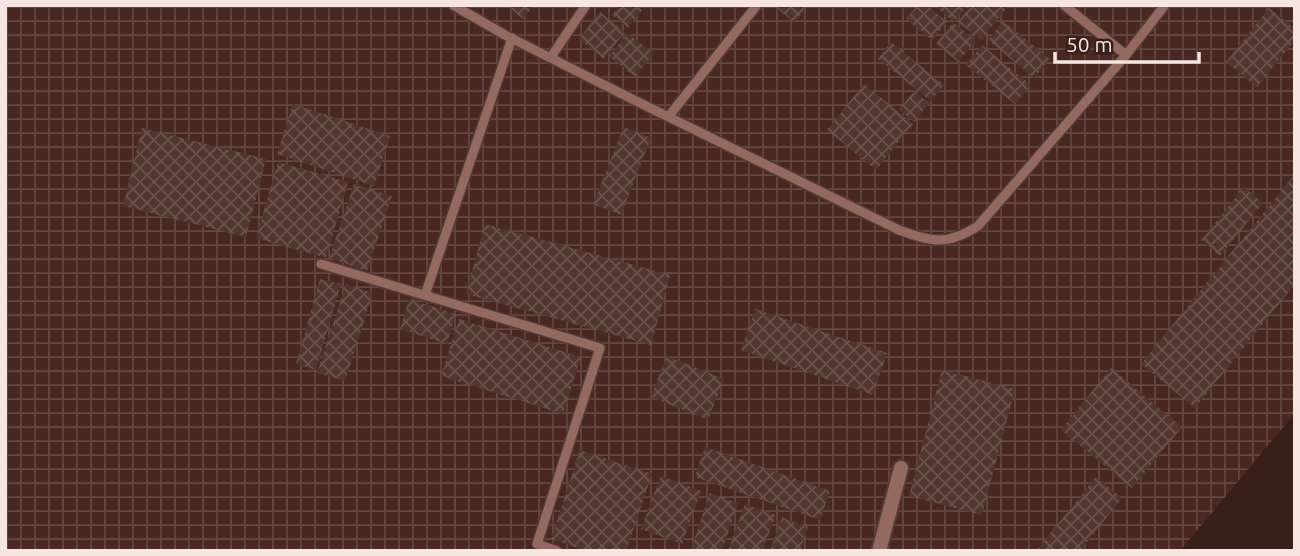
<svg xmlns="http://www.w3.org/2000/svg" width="1300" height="556" viewBox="0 0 1300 556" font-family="Ubuntu,sans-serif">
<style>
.industrial{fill:url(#industrial-grid)}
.building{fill:url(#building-cross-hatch)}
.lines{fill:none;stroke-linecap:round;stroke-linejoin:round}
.lane-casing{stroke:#543b36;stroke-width:12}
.street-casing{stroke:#543b36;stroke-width:18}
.lane{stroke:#936960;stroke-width:9}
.street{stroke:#936960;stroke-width:14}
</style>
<defs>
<pattern id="industrial-grid" width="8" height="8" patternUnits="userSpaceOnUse" patternTransform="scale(1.75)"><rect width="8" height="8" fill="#492822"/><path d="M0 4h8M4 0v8" fill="none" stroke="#644742"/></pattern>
<pattern id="building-cross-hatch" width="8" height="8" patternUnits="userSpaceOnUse" patternTransform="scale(1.75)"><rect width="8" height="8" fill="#51352f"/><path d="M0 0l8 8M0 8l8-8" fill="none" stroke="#6b524d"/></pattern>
</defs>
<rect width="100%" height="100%" fill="#391f1a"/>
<path class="industrial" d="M5,5H1295V413L1180,551H5Z"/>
<g class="building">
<path d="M506,5H534L523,19Z"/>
<path d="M619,5H636L642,10L628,28L612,15Z"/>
<path d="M774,5H807L808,6L794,23Z"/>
<path d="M918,5H926L947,22L932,40L906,19Z"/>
<path d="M934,5H967L954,22Z"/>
<path d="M971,5H1009L981,40L958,22Z"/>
<path d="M1269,8L1295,29V40L1257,87L1226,62Z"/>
<path d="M600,12L625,32L604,59L579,39Z"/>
<path d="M1003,21L1050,59L1034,78L988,40Z"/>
<path d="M953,22L976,41L958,62L936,44Z"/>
<path d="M628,33L654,54L635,77L609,56Z"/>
<path d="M891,42L944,85L931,101L878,59Z"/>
<path d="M982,45L1031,85L1015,104L966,65Z"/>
<path d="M864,84L913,124L876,170L827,130Z"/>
<path d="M914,91L929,103L914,122L899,110Z"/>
<path d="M293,104L390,136L374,186L277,154Z"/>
<path d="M624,127L651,138L621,215L593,204Z"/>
<path d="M142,128L266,159L246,237L123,206Z"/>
<path d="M278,162L348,182L326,258L256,238Z"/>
<path d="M1295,174V284L1195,408L1141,364Z"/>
<path d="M354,184L392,196L367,271L329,258Z"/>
<path d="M1244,187L1263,203L1220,256L1201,240Z"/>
<path d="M485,224L670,275L651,345L466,294Z"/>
<path d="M320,279L341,284L316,370L296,364Z"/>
<path d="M346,284L373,293L345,381L317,373Z"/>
<path d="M409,299L456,314L447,344L400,329Z"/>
<path d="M755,309L887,353L873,395L741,350Z"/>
<path d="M459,319L581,357L563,414L441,376Z"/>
<path d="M667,356L724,379L708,420L651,397Z"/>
<path d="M1111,368L1182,427L1132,488L1061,430Z"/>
<path d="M942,370L1015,389L982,515L909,496Z"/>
<path d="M705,447L830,491L820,520L695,477Z"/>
<path d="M580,450L652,474L626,551H587L551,539Z"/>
<path d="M661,476L701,491L682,544L641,529Z"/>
<path d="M1096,477L1122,498L1080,551H1036Z"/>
<path d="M710,493L738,503L722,551H696L691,549Z"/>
<path d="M745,504L776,515L762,551H728Z"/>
<path d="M782,517L808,527L800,551H770Z"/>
</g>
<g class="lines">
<defs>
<g id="lane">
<path d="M453,5L505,35L634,100L899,230C931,242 947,246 978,226L1126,55L1165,5"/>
<path d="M1064,5L1126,55"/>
<path d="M551,57L586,5"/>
<path d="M669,116L757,5"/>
<path d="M321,264L600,348L537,544L557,551"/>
<path d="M425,295L512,38"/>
</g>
<path id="street" d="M879,551L901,468"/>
</defs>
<use href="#lane" class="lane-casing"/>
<use href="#street" class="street-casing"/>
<use href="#lane" class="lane"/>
<use href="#street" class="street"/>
</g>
<rect width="1300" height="556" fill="none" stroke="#f7e5e1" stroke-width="14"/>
<path d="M1055 52v10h144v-10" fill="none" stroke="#f7e5e1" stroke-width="3.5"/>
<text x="1066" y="52" font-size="21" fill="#f7e5e1" stroke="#391f1a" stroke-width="5" paint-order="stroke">50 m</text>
</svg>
